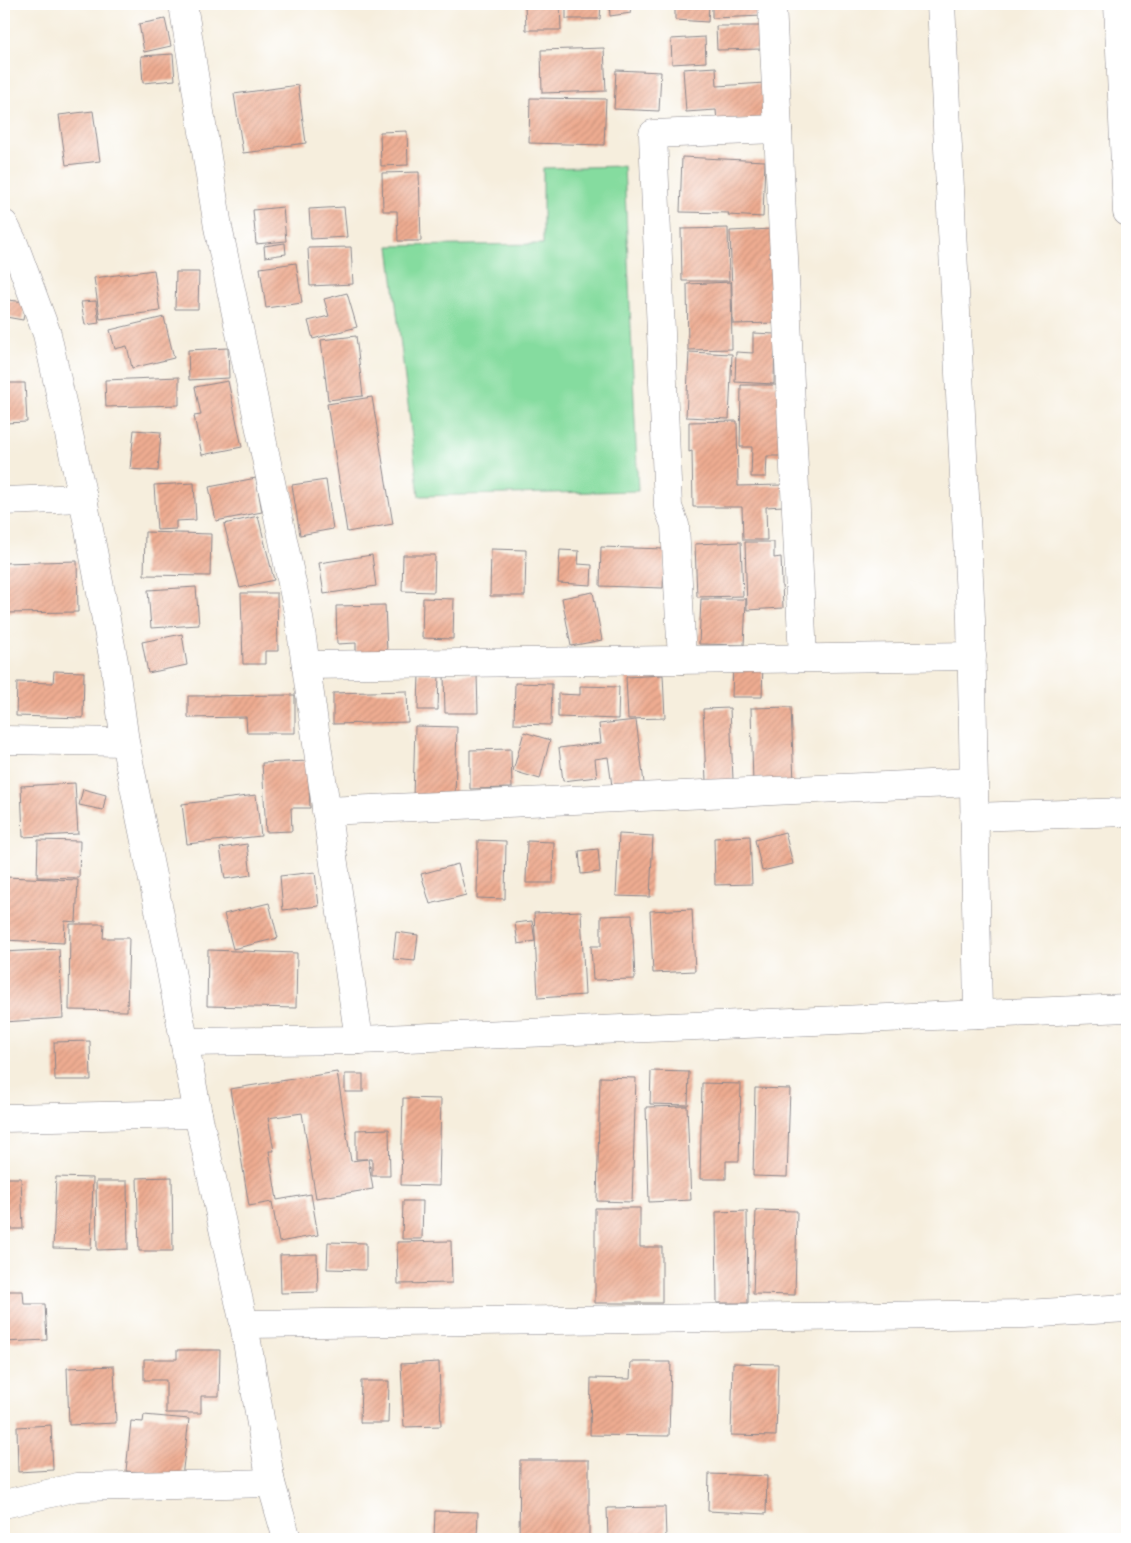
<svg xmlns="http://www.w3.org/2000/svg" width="1131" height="1543" viewBox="0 0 1131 1543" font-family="'Gochi Hand',sans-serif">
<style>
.park{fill:#85dc9f;stroke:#547f6d}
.building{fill:url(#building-hatch)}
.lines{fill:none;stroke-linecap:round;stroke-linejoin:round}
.minor-casing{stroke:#8c888c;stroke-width:29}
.minor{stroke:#fff;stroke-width:28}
</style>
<defs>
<pattern id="building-hatch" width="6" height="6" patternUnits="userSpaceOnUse" patternTransform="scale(1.25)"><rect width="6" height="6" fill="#eeac91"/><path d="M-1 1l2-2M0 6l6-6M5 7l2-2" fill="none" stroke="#cc947e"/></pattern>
</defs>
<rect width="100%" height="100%" fill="#fff"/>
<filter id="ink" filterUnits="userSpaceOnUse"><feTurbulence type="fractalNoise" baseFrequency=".02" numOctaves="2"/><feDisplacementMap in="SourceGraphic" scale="10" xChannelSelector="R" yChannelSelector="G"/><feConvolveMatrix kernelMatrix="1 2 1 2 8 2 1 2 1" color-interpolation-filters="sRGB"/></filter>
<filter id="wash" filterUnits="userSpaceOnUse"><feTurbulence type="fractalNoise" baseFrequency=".0096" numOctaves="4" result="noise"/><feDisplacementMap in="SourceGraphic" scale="20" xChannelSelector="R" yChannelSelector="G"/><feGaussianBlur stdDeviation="1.12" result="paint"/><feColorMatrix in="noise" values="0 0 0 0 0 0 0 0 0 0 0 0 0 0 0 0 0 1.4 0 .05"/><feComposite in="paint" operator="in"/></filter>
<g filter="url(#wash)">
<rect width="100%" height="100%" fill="#f6eedd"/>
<path class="park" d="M624,166L638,491L419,496L389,246L543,244V168Z"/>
<g id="blocks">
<g class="building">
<path d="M525,4H560L561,30H526Z"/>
<path d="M566,4H601L600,19H566Z"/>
<path d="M609,4H630L631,13L610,16Z"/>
<path d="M675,4H709L708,22L675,20Z"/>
<path d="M712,4H764V16L712,18Z"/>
<path d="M165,19L171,46L144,52L139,24Z"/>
<path d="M716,26H762L763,49L717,50Z"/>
<path d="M705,37L706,62L672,64L671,39Z"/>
<path d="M604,48L606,91L542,93L541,50Z"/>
<path d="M173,54L175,80L143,83L141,56Z"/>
<path d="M716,67L717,86L765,83L767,119L717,122L716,110L686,112L683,69Z"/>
<path d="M616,70L661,72L659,111L614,109Z"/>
<path d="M298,85L306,143L276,147V149L243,153L234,94Z"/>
<path d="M530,98L606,99L604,145L529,143Z"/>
<path d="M93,111L100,161L66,165L59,115Z"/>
<path d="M407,131L408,165L381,166L380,132Z"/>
<path d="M682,157L765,161L763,217L728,215L729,213L680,212Z"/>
<path d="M419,172L421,241H398L397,211H383L382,173Z"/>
<path d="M283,207L286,241L256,244L253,210Z"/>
<path d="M344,207L347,237L311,239L309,209Z"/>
<path d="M728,228L729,281H682L681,229Z"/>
<path d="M773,229L777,323L733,324L730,231Z"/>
<path d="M285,243L286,254L265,257L264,246Z"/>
<path d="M351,247L353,284L310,286L308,248Z"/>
<path d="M296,263L302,303L266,308L260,268Z"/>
<path d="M154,270L160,311L100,319L94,278Z"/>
<path d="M176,272H199L198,309H175Z"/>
<path d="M731,282L732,349L688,350L687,284Z"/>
<path d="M347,293L357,327L313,339L308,321L329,316L324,299Z"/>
<path d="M8,300L26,302L23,320L6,317Z"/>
<path d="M96,301L99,323L85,325L81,302Z"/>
<path d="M164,317L174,358L132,368L127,346L115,349L110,330Z"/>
<path d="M753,333L775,334L774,384L735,382L736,352L753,353Z"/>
<path d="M356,336L363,396L328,400L321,340Z"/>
<path d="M228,348L229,378L189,380L188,350Z"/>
<path d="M689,352L732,354L729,419L686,417Z"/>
<path d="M179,377V405L106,407L105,380Z"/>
<path d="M228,381L242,447L202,455L194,416L201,415L195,387Z"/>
<path d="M4,383H25L27,422L4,423Z"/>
<path d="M741,385H784V456H767L766,477H751L752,447H740Z"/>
<path d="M372,397L393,524L347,532L327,404Z"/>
<path d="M737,421L738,486L783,485V506L766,507L767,540H743L742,507H693L692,451L689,452V422Z"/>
<path d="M134,430L161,432L158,471L130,469Z"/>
<path d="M256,478L262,512L216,521L209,487Z"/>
<path d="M326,480L333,529L300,535L292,485Z"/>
<path d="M194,483L196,520L176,521V529L157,530L154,485Z"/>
<path d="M258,516L274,580L240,588L224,524Z"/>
<path d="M145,532L211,534L210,576L144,575Z"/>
<path d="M741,542L743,596L697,597L695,544Z"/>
<path d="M745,542H774V558L781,557L783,608L747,610Z"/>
<path d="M601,547L665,549L663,588L600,586Z"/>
<path d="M491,549L526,550L525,596H490Z"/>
<path d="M560,550L579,551L578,564L592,565L591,585L558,583Z"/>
<path d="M372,555L376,586L324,594L319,563Z"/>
<path d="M403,555H435L434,592L402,591Z"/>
<path d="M77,561L78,612L4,613V563Z"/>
<path d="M196,587L199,625L151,628L148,590Z"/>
<path d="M593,592L602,640L571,646L562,598Z"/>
<path d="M241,593H277L278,651H265V664H243Z"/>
<path d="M423,598L454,599L453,639L422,638Z"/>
<path d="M701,599H746L744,645L699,644Z"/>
<path d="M385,605L387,653H356V643L337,644L336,606Z"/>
<path d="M182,634L187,665L148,673L142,642Z"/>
<path d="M733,662L763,664L762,697H732Z"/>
<path d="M54,671L84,672L83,718L16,716L17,682L53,683Z"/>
<path d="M419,673L439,674L438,710H418Z"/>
<path d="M477,674L478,713H445L444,675Z"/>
<path d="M663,675L665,718L628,719L626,677Z"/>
<path d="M515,683L552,684L551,725L514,724Z"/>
<path d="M580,686L619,687L618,719L558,717V694L580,695Z"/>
<path d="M407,691L408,722L333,724V693Z"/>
<path d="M295,695V733H247L246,717L188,718V696Z"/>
<path d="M791,707L794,783L753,785L751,708Z"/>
<path d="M730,708L733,780L706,781L703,709Z"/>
<path d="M636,720L644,783L612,786L608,757L595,759L597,777L563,781L559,748L601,743L599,724Z"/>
<path d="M415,726L457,727L455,799L413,798Z"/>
<path d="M524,732L550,740L540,779L513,771Z"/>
<path d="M511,749L512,788L470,789V750Z"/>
<path d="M308,761L310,808H291L292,831L266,832L262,763Z"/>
<path d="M75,783L78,834L23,837L21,786Z"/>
<path d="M83,789L106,795L103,810L79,805Z"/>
<path d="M256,795L261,836L187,844L182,804Z"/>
<path d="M785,832L793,864L762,871L755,840Z"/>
<path d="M619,834L653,836L650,897L616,896Z"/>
<path d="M750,836L752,884L715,885L714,838Z"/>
<path d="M38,840L80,841L79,878L37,877Z"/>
<path d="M478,840L506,841L505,899L477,898Z"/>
<path d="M527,841L554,842L553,883H526Z"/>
<path d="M247,844L251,875L225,879L220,848Z"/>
<path d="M598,849L600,872L581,874L579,851Z"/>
<path d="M458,864L466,895L430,904L421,874Z"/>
<path d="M315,872L319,906L283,910L280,876Z"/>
<path d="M5,877L78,880L76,922L65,921L64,943L4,940Z"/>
<path d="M269,903L278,938L233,949L224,914Z"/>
<path d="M692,909L695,971L653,973L650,911Z"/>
<path d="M581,911L585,995L538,998L534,913Z"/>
<path d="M632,915L635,979L593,980L591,946H601V916Z"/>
<path d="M532,921L535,941L518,944L515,923Z"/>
<path d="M70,924H104L103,938H129L127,1011L69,1010Z"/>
<path d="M396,932L418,935L415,961L393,959Z"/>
<path d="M59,949L63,1018L4,1022V952Z"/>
<path d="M208,950L297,953L296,1008L207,1006Z"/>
<path d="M90,1041L91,1080H55L54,1042Z"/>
<path d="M651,1071L689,1072L688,1105L650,1104Z"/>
<path d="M337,1072L351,1161L367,1159H356V1130L389,1129L390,1176H372V1159H368L373,1189L316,1198L302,1113L268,1118L274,1151H269L277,1200L311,1194L318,1235L279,1242L272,1202L249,1206L230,1089Z"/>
<rect x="345" y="1074" width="18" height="18"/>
<path d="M600,1077L636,1078L632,1202L597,1201Z"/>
<path d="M702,1083L741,1084L739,1161H726V1179H700Z"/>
<path d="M755,1088L790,1089L787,1177L753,1176Z"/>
<path d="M403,1098L441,1099L439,1186L401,1185Z"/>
<path d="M687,1106L691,1200L649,1202L646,1107Z"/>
<path d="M56,1177L93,1178L91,1249L53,1248Z"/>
<path d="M172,1177L173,1251H139L137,1178Z"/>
<path d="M4,1178H21L23,1229H4Z"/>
<path d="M96,1181H127L128,1249L97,1250Z"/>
<path d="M403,1201H423L422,1239H402Z"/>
<path d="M595,1208H640V1247H662V1303H595Z"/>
<path d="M756,1210L797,1211L795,1295L753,1294Z"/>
<path d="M747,1211L748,1303H717L716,1212Z"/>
<path d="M451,1241L452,1283L398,1284L397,1242Z"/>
<path d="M328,1242L366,1243V1270L327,1269Z"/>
<path d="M317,1254L318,1292L281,1293L280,1255Z"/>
<path d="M4,1291H23L24,1304H45L47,1340L4,1342Z"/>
<path d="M177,1350H220L219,1396H201V1413H166V1380H144V1359H177Z"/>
<path d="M439,1362L441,1426L404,1427L401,1364Z"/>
<path d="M631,1362H671L669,1436L590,1435L591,1378L630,1379Z"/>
<path d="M733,1363L778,1364L776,1436L731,1435Z"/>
<path d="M114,1366L116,1423L69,1425L67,1368Z"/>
<path d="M361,1381H389L388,1423H360Z"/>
<path d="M144,1415L189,1419L182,1477L126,1471L131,1421L143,1422Z"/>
<path d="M51,1425L53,1470L18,1472L17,1427Z"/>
<path d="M520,1460H589V1539H519Z"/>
<path d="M709,1474L767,1476L766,1514L708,1511Z"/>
<path d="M665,1507L666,1539H608L607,1508Z"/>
<path d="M435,1511L478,1512L477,1539H434Z"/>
</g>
</g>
</g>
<g filter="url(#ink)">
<use href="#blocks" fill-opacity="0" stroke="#8c888c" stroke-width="1"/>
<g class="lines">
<defs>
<g id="minor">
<path d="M183,4L218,227L299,617L359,1040"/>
<path d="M772,4L803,658"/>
<path d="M941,4L971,619L978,1014"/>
<path d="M1118,4L1127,212"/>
<path d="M4,224L14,244L47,334L83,498L115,667L125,742L167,950L198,1114L244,1324L271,1483L287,1539"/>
<path d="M4,501L83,498"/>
<path d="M682,660L675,525L668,507L653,134L778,129"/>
<path d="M306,665L972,656"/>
<path d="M4,740L125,742"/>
<path d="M326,811L974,782"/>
<path d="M974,817L1127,812"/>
<path d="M185,1042L359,1040L1127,1008"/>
<path d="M4,1118L198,1114"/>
<path d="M244,1324L1025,1314L1127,1308"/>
<path d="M4,1504L77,1487L271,1483"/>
</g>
</defs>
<use href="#minor" class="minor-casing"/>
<use href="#minor" class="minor"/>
</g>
</g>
<rect width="1131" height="1543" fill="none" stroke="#fff" stroke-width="20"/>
</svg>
